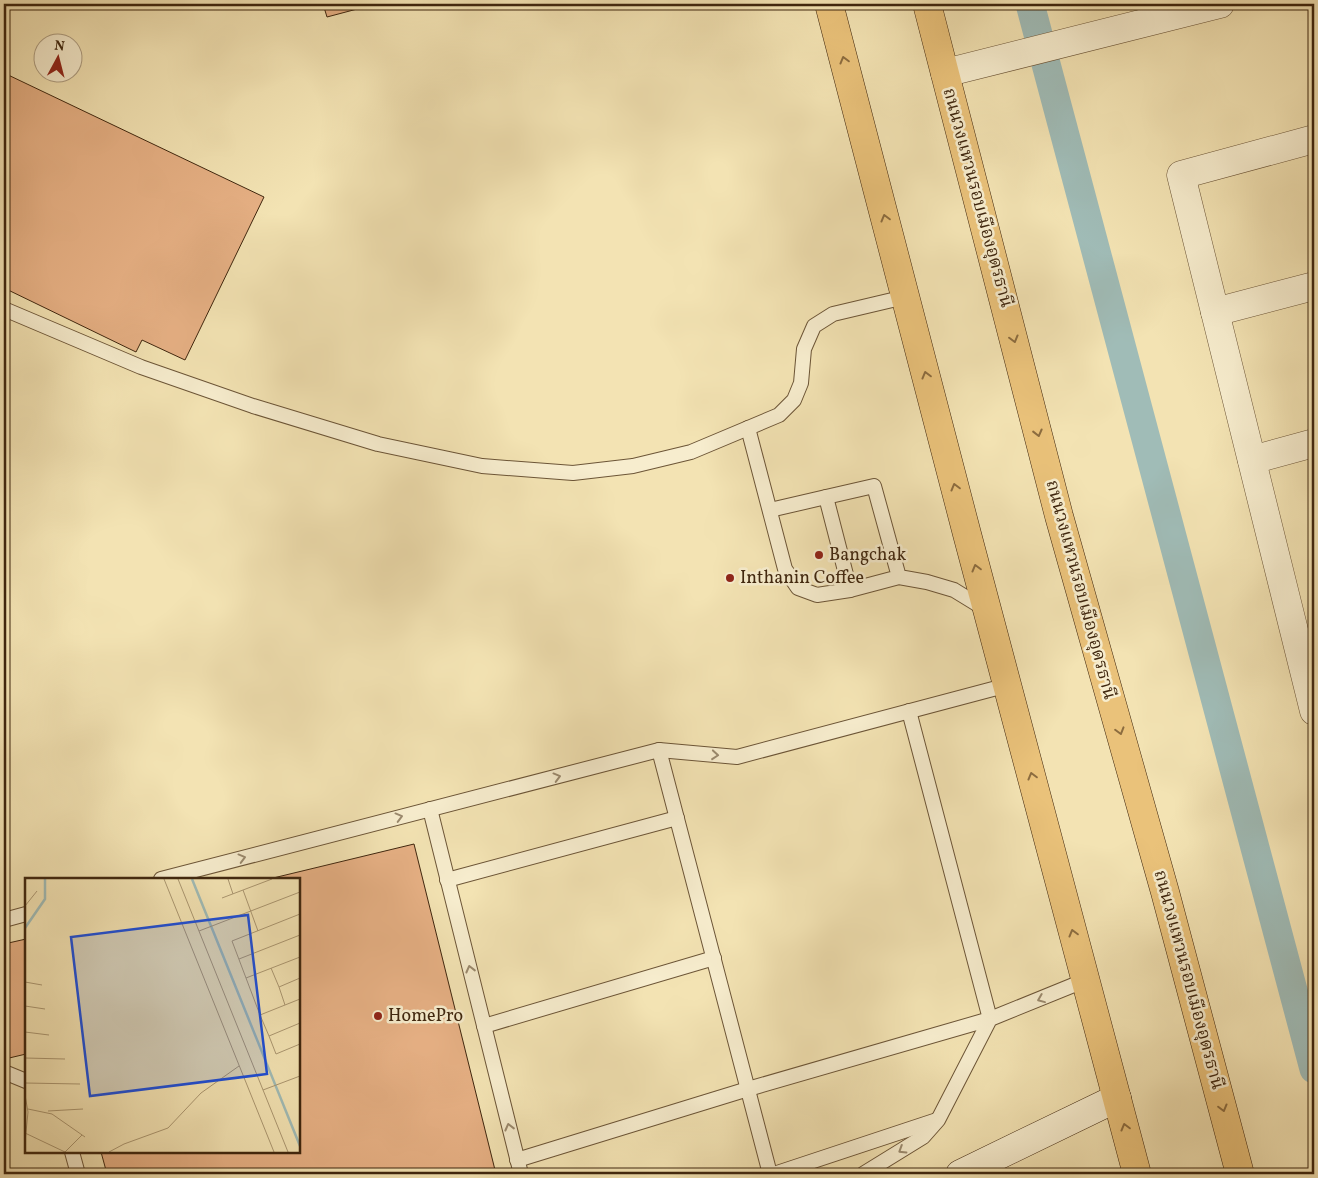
<svg xmlns="http://www.w3.org/2000/svg" width="1318" height="1178" viewBox="0 0 1318 1178" font-family="Vollkorn,'Noto Serif Thai',serif">
<style>
.lines{fill:none;stroke-linecap:round;stroke-linejoin:round}
.canal{stroke:#a0bcb7;stroke-width:29}
.building{fill:#e6b084;stroke:#3f260e}
.service-casing{stroke:#6c5537;stroke-width:16}
.minor-casing{stroke:#6c5537;stroke-width:29}
.secondary-casing{stroke:#3f260e;stroke-width:29}
.trunk-casing{stroke:#3f260e;stroke-width:29}
.service{stroke:#f7edce;stroke-width:14}
.minor{stroke:#f7edce;stroke-width:28}
.secondary{stroke:#f7edce;stroke-width:28}
.trunk{stroke:#eac27a;stroke-width:28}
.oneway{stroke:#8c6c3f}
.oneway2{stroke:#9b8a6e}
.poi-dot{fill:#8f2418;stroke:#f7edce;stroke-width:2}
.labels{text-anchor:middle;dominant-baseline:central;stroke-width:5;stroke-linejoin:round;paint-order:stroke}
.street-label{font-size:18px;fill:#3f260e;stroke:#f7edce}
.poi-label{font-size:18px;fill:#3f260e;stroke:#f7edce;text-anchor:start}
.inset-river{fill:none;stroke:#a0bcb7;stroke-width:2.5}
.inset-road{fill:none;stroke:#ab9771;stroke-width:1}
.view{fill:#1d4ed8;fill-opacity:0.15;stroke:#1d4ed8;stroke-width:2.5}
.inset-edge{fill:none;stroke:#3f260e;stroke-width:2.5}
</style>
<rect width="100%" height="100%" fill="#f3e3b3"/>
<filter id="stains"><feTurbulence type="fractalNoise" baseFrequency=".004" numOctaves="4"/><feColorMatrix values="0 0 0 0 .2 0 0 0 0 .09 0 0 0 0 .02 0 0 0 .5 -.17"/></filter>
<radialGradient id="worn" r=".72"><stop offset=".6" stop-color="#630" stop-opacity="0"/><stop offset="1" stop-color="#630" stop-opacity=".3"/></radialGradient>
<g class="lines">
<path class="canal" d="M1030,4L1314,1069"/>
</g>
<g class="building">
<path d="M323,4H376L327,17Z"/>
<path d="M4,73L264,197L185,360L142,340L136,352L4,288Z"/>
<path d="M414,844L496,1174H107L101,1152H299V879H269Z"/>
<path d="M26,939V1054L5,1059L4,1053V944Z"/>
</g>
<g class="lines">
<defs>
<g id="service">
<path d="M4,309L141,367L253,406L378,444L482,466L573,473L633,466L691,452L779,415L794,400L801,383L804,349L814,326L833,314L905,297"/>
<path d="M748,428L785,569L798,588L817,595L850,590"/>
<path d="M770,510L826,497"/>
<path d="M899,577L874,486L826,497L850,590L899,577L927,582L954,590L985,609"/>
<path d="M659,750L770,1174"/>
<path d="M430,809L521,1174"/>
<path d="M161,879L659,750L737,757L1008,685"/>
<path d="M447,880L677,818"/>
<path d="M4,920L26,914"/>
<path d="M484,1026L714,958"/>
<path d="M4,1072L26,1081"/>
<path d="M72,1152L78,1174"/>
<path d="M517,1160L748,1089L990,1019L909,711"/>
<path d="M774,1174L937,1120"/>
<path d="M863,1174L923,1137L938,1120L990,1019L1086,980"/>
</g>
<g id="minor">
<path d="M945,73L1220,4"/>
<path d="M1314,139L1181,175L1314,711"/>
<path d="M1215,312L1314,286"/>
<path d="M1252,460L1314,443"/>
</g>
<path id="secondary" d="M960,1174L1117,1098"/>
<g id="trunk">
<path d="M829,4L967,534L1137,1174"/>
<path d="M927,4L1059,516L1165,892L1240,1174"/>
</g>
</defs>
<use href="#service" class="service-casing"/>
<use href="#minor" class="minor-casing"/>
<use href="#secondary" class="secondary-casing"/>
<use href="#trunk" class="trunk-casing"/>
<use href="#service" class="service"/>
<use href="#minor" class="minor"/>
<use href="#secondary" class="secondary"/>
<use href="#trunk" class="trunk"/>
</g>
<defs><path id="oneway-chevron" d="M-2-3.5L2.5 0L-2 3.5" fill="none" stroke-width="1.6" stroke-linecap="round" stroke-linejoin="round" transform="scale(1.25)"/></defs>
<g class="oneway">
<use href="#oneway-chevron" transform="translate(844 60) rotate(-105)"/>
<use href="#oneway-chevron" transform="translate(885 218) rotate(-105)"/>
<use href="#oneway-chevron" transform="translate(1014 339) rotate(75)"/>
<use href="#oneway-chevron" transform="translate(926 375) rotate(-105)"/>
<use href="#oneway-chevron" transform="translate(1038 433) rotate(76)"/>
<use href="#oneway-chevron" transform="translate(955 487) rotate(-105)"/>
<use href="#oneway-chevron" transform="translate(976 568) rotate(-105)"/>
<use href="#oneway-chevron" transform="translate(1120 731) rotate(74)"/>
<use href="#oneway-chevron" transform="translate(1032 776) rotate(-105)"/>
<use href="#oneway-chevron" transform="translate(1073 933) rotate(-105)"/>
<use href="#oneway-chevron" transform="translate(1223 1108) rotate(75)"/>
<use href="#oneway-chevron" transform="translate(1125 1127) rotate(-105)"/>
</g>
<g class="oneway2">
<use href="#oneway-chevron" transform="translate(715 755) rotate(5)"/>
<use href="#oneway-chevron" transform="translate(557 777) rotate(-15)"/>
<use href="#oneway-chevron" transform="translate(399 817) rotate(-15)"/>
<use href="#oneway-chevron" transform="translate(242 858) rotate(-15)"/>
<use href="#oneway-chevron" transform="translate(470 969) rotate(-104)"/>
<use href="#oneway-chevron" transform="translate(1041 999) rotate(158)"/>
<use href="#oneway-chevron" transform="translate(509 1127) rotate(-104)"/>
<use href="#oneway-chevron" transform="translate(902 1150) rotate(148)"/>
</g>
<g class="poi-dot">
<circle cx="819" cy="555" r="5"/>
<circle cx="730" cy="578" r="5"/>
<circle cx="378" cy="1016" r="5"/>
</g>
<g class="labels">
<g class="street-label">
<text transform="translate(977 198) rotate(75)">ถนนวงแหวนรอบเมืองอุดรธานี</text>
<text transform="translate(1080 590) rotate(75)">ถนนวงแหวนรอบเมืองอุดรธานี</text>
<text transform="translate(1188 980) rotate(75)">ถนนวงแหวนรอบเมืองอุดรธานี</text>
</g>
<g class="poi-label">
<text x="829" y="555">Bangchak</text>
<text x="740" y="578">Inthanin Coffee</text>
<text x="388" y="1016">HomePro</text>
</g>
</g>
<g transform="translate(25 878)">
<rect width="275" height="275" fill="#f3e3b3"/>
<path class="inset-river" d="M167,1L275,268M0,50L20,21V1"/>
<path class="inset-road" d="M139,1L249,274M153,1L263,274M203,1L208,16M218,12L233,53M197,20L247,1M0,28L12,13M174,53L275,14M214,81L275,57M246,90L254,109M221,100L275,79M0,104L17,107M260,127L254,109L275,100M0,128L20,131M235,137L207,63L275,36M275,145L244,158L251,176L275,166M0,154L24,157M244,158L235,137L275,121M0,180L40,181M0,205L55,206M238,212L275,198M0,217L3,234L0,264M3,231L27,236L60,259M23,233L58,231M0,255L40,274L57,257M84,274L99,266L143,250L176,215L214,188"/>
<path class="view" d="M223,37L242,196L65,218L46,59Z"/>
<rect width="275" height="275" class="inset-edge"/>
</g>
<rect width="1318" height="1178" fill="none" stroke="#f3e3b3" stroke-width="20"/>
<rect x="5" y="5" width="1308" height="1168" fill="none" stroke="#3f260e" stroke-width="2.5"/>
<rect x="10" y="10" width="1298" height="1158" fill="none" stroke="#3f260e"/>
<g transform="translate(58 58) rotate(7)"><circle r="24" fill="#f7edce" stroke="#ad9d81"/>
<path d="M0-4L9 19L0 12L-9 19Z" fill="#8f2418"/>
<text y="-8" font-size="14" font-weight="bold" text-anchor="middle" fill="#3f260e">N</text>
</g>
<rect width="100%" height="100%" filter="url(#stains)"/>
<rect width="100%" height="100%" fill="url(#worn)"/>
</svg>
